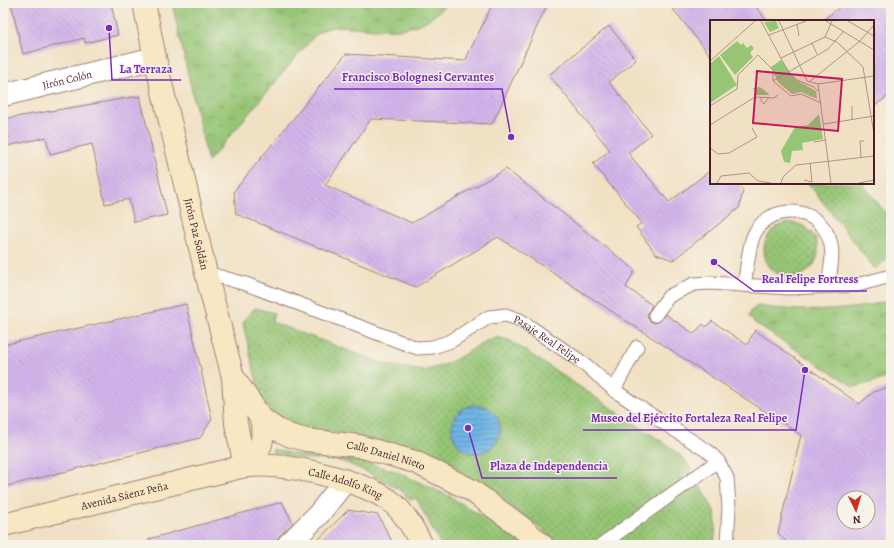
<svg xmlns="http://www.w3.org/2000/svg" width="894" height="548" viewBox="0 0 894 548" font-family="Alegreya,serif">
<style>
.grass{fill:url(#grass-tufts);stroke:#707250}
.park{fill:url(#park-dots);stroke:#707250}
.water{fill:url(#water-rules);stroke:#5c6a88}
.building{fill:url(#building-back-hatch);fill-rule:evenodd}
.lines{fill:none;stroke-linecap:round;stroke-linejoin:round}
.lane-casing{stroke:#9e8078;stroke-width:15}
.street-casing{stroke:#9e8078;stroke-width:24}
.secondary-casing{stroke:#9e8078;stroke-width:24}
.lane{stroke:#fff;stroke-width:13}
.street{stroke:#fff;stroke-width:22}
.secondary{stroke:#f8e7c3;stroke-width:22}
.labels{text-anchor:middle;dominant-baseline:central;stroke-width:3;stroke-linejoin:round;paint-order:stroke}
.street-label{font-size:11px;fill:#4a1f2b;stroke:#f7f3e8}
.inset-road{fill:none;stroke:#ae9387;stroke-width:1}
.view{fill:#c2185b;fill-opacity:0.15;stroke:#c2185b;stroke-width:2}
.inset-edge{fill:none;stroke:#4a1f2b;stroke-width:2}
.leader{fill:none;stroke:#7b2cbf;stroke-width:1.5}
.callout-dot{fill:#7b2cbf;stroke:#f7f3e8;stroke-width:1.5}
.callout-label{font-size:12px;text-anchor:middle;font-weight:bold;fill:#7b2cbf;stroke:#f7f3e8;stroke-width:3;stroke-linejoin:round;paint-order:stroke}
</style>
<defs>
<pattern id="grass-tufts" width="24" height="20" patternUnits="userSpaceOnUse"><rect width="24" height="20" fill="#95c575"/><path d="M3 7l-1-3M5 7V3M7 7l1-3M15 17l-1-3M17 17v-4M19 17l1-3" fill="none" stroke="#7c9f60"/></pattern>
<pattern id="park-dots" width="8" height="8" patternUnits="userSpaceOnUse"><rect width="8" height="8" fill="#95c575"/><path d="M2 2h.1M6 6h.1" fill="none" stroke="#7c9f60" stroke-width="1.8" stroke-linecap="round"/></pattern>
<pattern id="water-rules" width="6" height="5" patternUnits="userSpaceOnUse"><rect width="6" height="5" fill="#6fb5e6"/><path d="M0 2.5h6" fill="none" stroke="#5d93bb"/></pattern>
<pattern id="building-back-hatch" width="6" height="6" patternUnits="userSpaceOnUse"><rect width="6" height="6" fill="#d3b5eb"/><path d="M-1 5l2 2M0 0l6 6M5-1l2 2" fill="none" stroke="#b79bca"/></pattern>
</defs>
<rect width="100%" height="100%" fill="#f7f3e8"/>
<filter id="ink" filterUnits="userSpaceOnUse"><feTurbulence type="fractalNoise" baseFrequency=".025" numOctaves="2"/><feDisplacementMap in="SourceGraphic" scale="8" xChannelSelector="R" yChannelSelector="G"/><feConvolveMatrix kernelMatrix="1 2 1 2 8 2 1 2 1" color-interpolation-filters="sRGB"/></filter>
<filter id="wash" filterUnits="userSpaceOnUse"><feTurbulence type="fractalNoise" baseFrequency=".012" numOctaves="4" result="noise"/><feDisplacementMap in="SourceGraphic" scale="16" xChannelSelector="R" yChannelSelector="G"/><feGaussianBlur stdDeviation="0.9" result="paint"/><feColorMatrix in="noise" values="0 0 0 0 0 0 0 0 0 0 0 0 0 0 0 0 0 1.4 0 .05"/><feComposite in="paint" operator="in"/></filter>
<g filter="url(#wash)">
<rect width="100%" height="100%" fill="#f1e1c4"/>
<g class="grass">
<path d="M172,3H447C419,36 390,30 351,27C337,26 325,26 314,36L208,162Z"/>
<path d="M890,300L891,302V377L854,387L756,324L749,317L751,311L757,306C802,312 847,313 890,300Z"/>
</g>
<g class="park">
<path d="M808,183H862L891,220V256L875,269Z"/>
<circle cx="791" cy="250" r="27"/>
<path d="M255,308L274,313L272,322L387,365L423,371L438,367L453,361L486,341L497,337L511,341L673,449L686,461L715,512L716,526L714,545H558L541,529L483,487L394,446L349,434L306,430L274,418L261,400L243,324L247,316Z"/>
<path d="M273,449L288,453L364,462L395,471L451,497L483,517L524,545H441L416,498L410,500C408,498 406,495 404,493C399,487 348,462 340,461C318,458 293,461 272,452Z"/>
</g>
<circle class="water" cx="476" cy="429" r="24"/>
<g id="blocks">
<g class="building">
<path d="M11,3H111L118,35L85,43L84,38L23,54Z"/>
<path d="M493,3H548L492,124L371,119L325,185L412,223L506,169L635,270L626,287L652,305L647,314L648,319L651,322L654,323L659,322L665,314L694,334L703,324L706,327L712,321L747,345L755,330L859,404L874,392L891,386V545H789L778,533L801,435L498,237L416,287L236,214L234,191L346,54L465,61ZM844,498H868V522H844Z"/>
<path d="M668,3H753L767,21H711V56Z"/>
<path d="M845,3H891V94L873,107V21H822Z"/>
<path d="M609,26L636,60L609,82L651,134L628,153L669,202L711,170V183H737L743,191L739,208L673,260L656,254L636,227L642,223L593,164L610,150L549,75Z"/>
<path d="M140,96L167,215L134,222L129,199L105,204L92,144L50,154L46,137L3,147V119Z"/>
<path d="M186,304L212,419L200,438L3,487V345Z"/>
<path d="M282,502L293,523L279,536L276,541V545H150L149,539Z"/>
<path d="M348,510L378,515L394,545H313Z"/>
</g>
</g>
</g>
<g filter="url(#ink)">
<use href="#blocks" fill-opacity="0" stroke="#9e8078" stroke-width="1"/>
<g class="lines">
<defs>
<g id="lane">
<path id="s1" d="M206,273L246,284L417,348L433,347L451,341L489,317L506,315L520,320L586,365L614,390L636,405L709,452L718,461L727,478L729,507L727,545"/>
<path d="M744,285C747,270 748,251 753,237C766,203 817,204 829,238C835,253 830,271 828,286"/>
<path d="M655,315L669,296L694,284L711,283L789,288L857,285L891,276"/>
<path d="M614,390L637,347"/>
<path d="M601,545L718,461"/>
</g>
<g id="street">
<path id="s2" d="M3,95L155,58"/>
<path d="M288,545L318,515L345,481"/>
</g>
<g id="secondary">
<path id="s3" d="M144,3L155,58L206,273L233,377L236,424L245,466"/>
<path id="s4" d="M233,377L261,418L276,429L291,436L306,440L359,446L415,462L471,490L521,527L542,545"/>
<path d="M245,466C262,451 265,440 261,418"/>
<path id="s5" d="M3,525L245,466C254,466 264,465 273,466C305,468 364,482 390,501C404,511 414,530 422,545"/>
</g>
</defs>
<use href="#lane" class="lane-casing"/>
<use href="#street" class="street-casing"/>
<use href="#secondary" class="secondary-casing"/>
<use href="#lane" class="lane"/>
<use href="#street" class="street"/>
<use href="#secondary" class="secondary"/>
</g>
</g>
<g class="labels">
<g class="street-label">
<text stroke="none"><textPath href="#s2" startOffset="66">Jirón Colón</textPath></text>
<text stroke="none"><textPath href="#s3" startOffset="237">Jirón Paz Soldán</textPath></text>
<text stroke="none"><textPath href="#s1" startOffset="369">Pasaje Real Felipe</textPath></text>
<text stroke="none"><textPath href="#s4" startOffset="182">Calle Daniel Nieto</textPath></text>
<text stroke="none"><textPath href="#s5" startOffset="352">Calle Adolfo King</textPath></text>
<text stroke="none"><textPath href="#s5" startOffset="125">Avenida Sáenz Peña</textPath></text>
</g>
</g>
<g transform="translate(710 20)">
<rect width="164" height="164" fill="#f1e1c4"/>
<path d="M50,67L59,74V75H46L43,68ZM109,94L113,119L92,123L93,130L82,131L80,143L74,142L71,131L85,107L98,105Z" fill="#95c575"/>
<path d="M66,1L69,8L60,12L54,2ZM27,21L31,25L33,23L37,28L41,25L44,28L40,33L43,37L25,55L10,35ZM9,36L27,65L0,83V44ZM71,40L86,60L106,71L107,79L91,72L82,74L68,62L61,47Z" fill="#95c575"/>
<path class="inset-road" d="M51,1L79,53L87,60L104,67L108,71M69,1L97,61L108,64L164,56M116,1L164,30M138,1L164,16M87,4L89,16M59,15L96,1M115,17L127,22L153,47L164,114M102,23L107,34M71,38L115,17L122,1M0,41L45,1M63,61L118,29L134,11M99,62L150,21L164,5M108,64L121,163M51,77V81L54,84L59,77M0,86L27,69L28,55L48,35L63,50V61L81,76L91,74L111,83M142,86V100M114,104L164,96M0,105L45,77L64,78L68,75M104,122L116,120M0,128L8,134L19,133L47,117L42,108M151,138L150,121H154M94,160L102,162L100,143M7,163L11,156L39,153L48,161L61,163M71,163L73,157L86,145L164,136M149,163L164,160"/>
<path class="view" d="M47,51L132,59L128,111L43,103Z"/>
<rect width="164" height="164" class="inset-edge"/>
</g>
<path class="leader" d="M109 28L112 80H181M511 137L502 89H334M714 262L754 291H867M805 370L796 430H583M468 428L482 478H617"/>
<g class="callout-dot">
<circle cx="109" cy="28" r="4"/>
<circle cx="511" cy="137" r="4"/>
<circle cx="714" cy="262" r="4"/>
<circle cx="805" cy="370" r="4"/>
<circle cx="468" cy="428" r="4"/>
</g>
<g class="callout-label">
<text x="146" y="73">La Terraza</text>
<text x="418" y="81">Francisco Bolognesi Cervantes</text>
<text x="810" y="283">Real Felipe Fortress</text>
<text x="689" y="422">Museo del Ejército Fortaleza Real Felipe</text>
<text x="549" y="470">Plaza de Independencia</text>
</g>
<rect width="894" height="548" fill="none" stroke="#f7f3e8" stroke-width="16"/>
<g transform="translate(856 510) rotate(175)"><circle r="19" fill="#f7f3e8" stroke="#b29e9c"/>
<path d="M0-3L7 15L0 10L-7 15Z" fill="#c8321e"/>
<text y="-6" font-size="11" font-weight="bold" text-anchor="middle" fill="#4a1f2b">N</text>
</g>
</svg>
